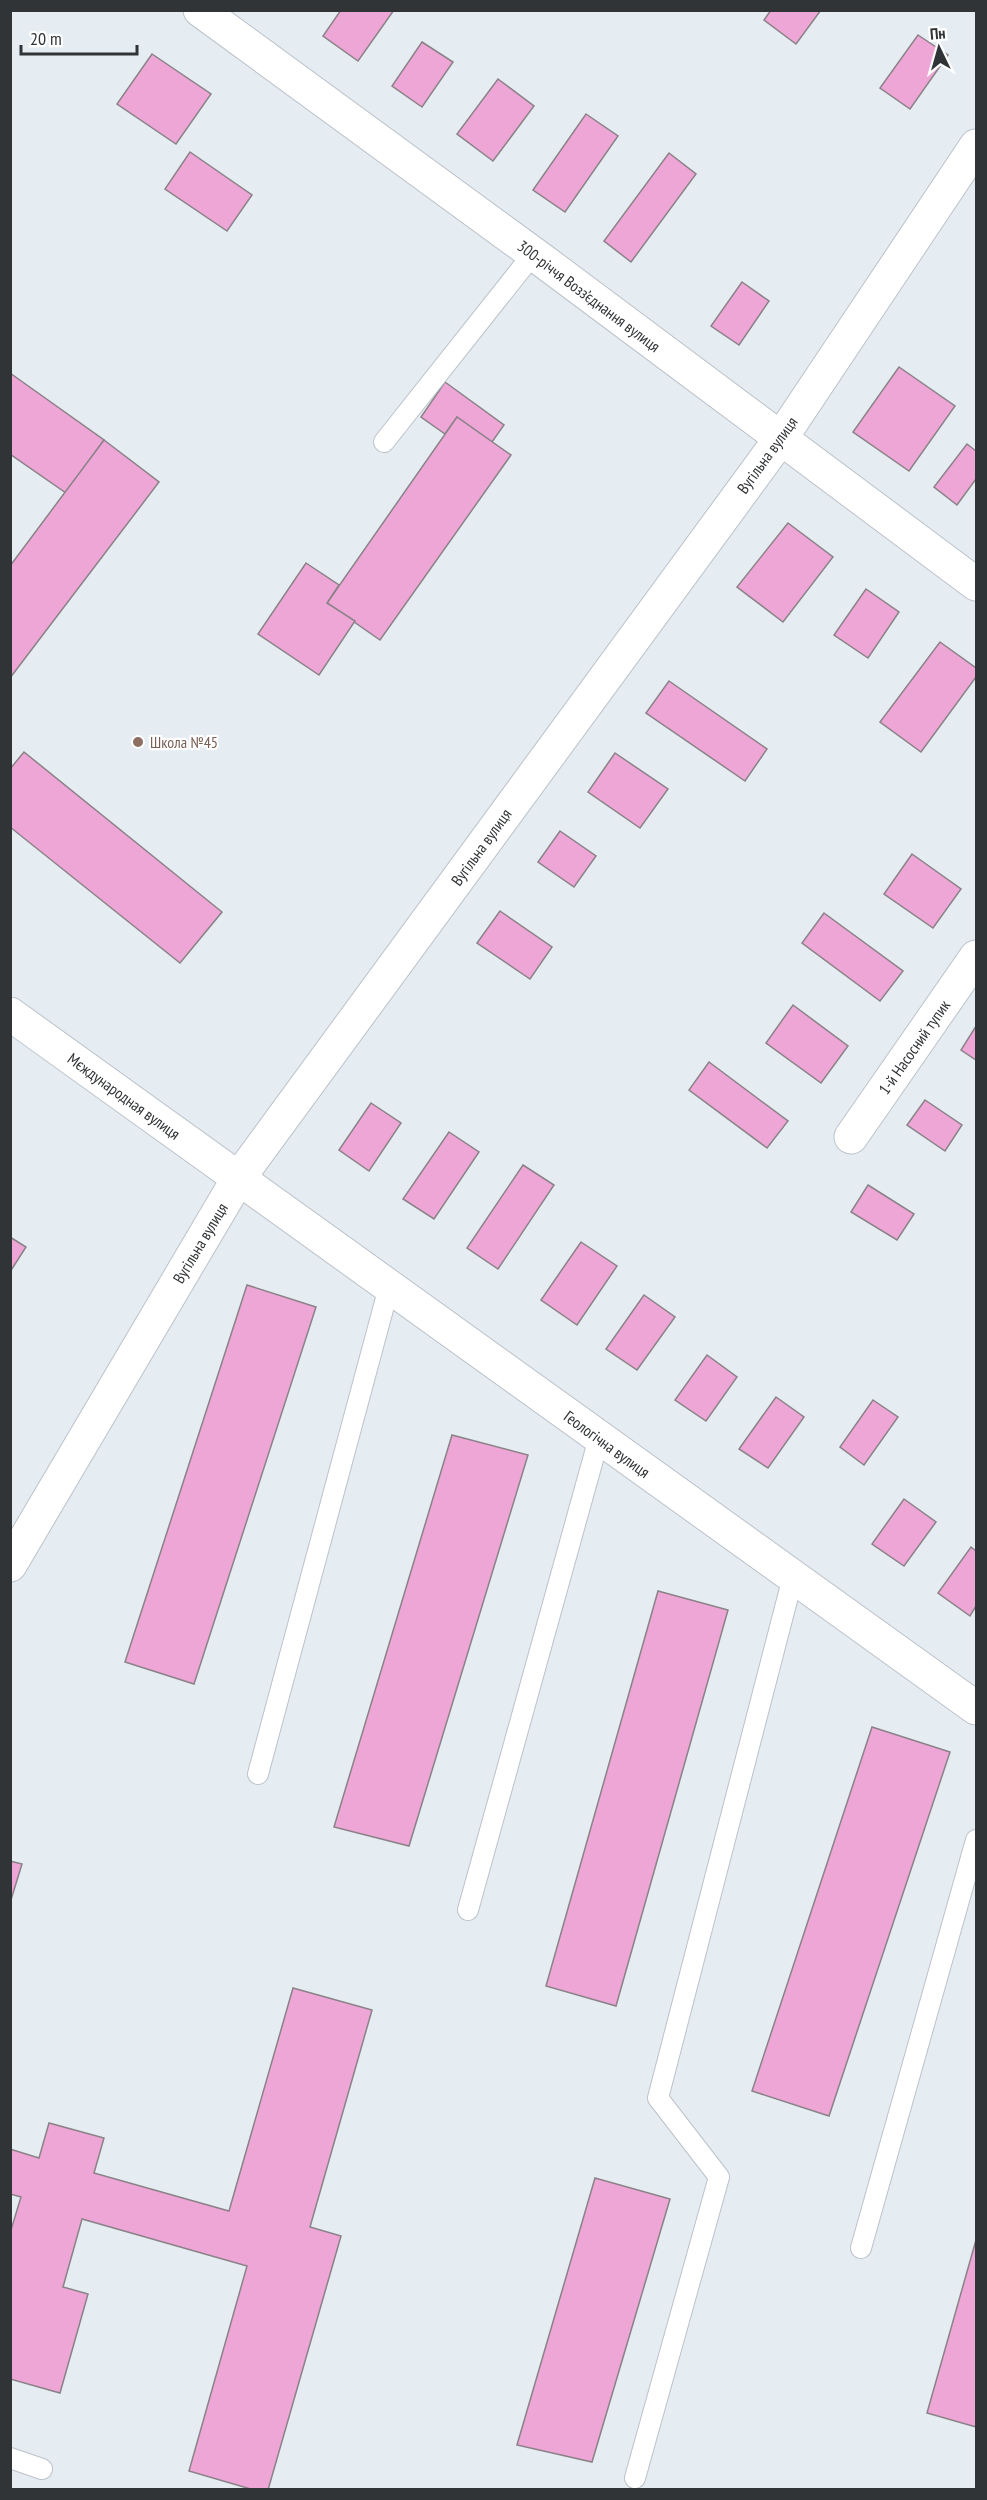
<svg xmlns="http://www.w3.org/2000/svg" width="987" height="2500" viewBox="0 0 987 2500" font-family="'PT Sans Narrow',sans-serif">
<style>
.building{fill:#eea6d6;stroke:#8a8287;stroke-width:1.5}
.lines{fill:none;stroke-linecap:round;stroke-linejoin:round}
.service-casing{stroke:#bcc2c9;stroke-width:22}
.minor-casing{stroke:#bcc2c9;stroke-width:35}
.service{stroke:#fff;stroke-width:20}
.minor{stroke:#fff;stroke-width:33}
.education-dot{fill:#8d6e63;stroke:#fff;stroke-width:2}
.labels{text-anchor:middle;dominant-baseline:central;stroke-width:4.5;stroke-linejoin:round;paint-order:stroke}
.street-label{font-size:16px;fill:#313436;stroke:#fff}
.education-label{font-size:16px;fill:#785e54;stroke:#fff;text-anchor:start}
</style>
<rect width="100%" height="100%" fill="#e5ecf2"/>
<g class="building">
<path d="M341,10H394L358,61L323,36Z"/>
<path d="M771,10H821L796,44L764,20Z"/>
<path d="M918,35L948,55L910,109L880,88Z"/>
<path d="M422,42L453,62L422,107L392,86Z"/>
<path d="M152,54L211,94L176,144L117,104Z"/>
<path d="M498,79L534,106L493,161L457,134Z"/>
<path d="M586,114L618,136L565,212L533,190Z"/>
<path d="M190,152L252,195L227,231L165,189Z"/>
<path d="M669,153L696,174L631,262L604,241Z"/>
<path d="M742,282L769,301L739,345L711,326Z"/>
<path d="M899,367L955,406L909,471L853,432Z"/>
<path d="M10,373L104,440L66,493L10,454Z"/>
<path d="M445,382L504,425L492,442L457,417L445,434L421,417Z"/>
<path d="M457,417L511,455L380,640L327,603Z"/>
<path d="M104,440L159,482L10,678V566Z"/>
<path d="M967,444L976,451V479L957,505L934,487Z"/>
<path d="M788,523L833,557L783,622L737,587Z"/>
<path d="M306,563L339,585L327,603L355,621L319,675L258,634Z"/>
<path d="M866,589L899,612L868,658L834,635Z"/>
<path d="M940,642L976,668V677L921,752L880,722Z"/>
<path d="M669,681L767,749L745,781L646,713Z"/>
<path d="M24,752L222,912L180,963L10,827V769Z"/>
<path d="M615,753L668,789L640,828L588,792Z"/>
<path d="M560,831L596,856L574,887L538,862Z"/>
<path d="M912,854L961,889L933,928L884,894Z"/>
<path d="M500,911L552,947L530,979L477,943Z"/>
<path d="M824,913L903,971L880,1001L802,943Z"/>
<path d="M793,1005L848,1046L821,1083L766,1043Z"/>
<path d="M976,1026V1060L961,1050Z"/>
<path d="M709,1062L788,1121L767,1148L689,1090Z"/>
<path d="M925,1100L962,1125L945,1151L907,1125Z"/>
<path d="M371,1103L401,1123L369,1171L339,1150Z"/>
<path d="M449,1132L479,1152L434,1219L403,1199Z"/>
<path d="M523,1165L554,1185L498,1269L467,1248Z"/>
<path d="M868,1185L914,1214L897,1240L851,1212Z"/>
<path d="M10,1237L26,1247L10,1272Z"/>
<path d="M581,1242L617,1266L577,1325L541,1300Z"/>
<path d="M247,1285L316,1307L194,1684L125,1662Z"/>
<path d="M644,1295L675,1317L637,1370L606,1349Z"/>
<path d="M707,1355L737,1377L706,1421L675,1400Z"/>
<path d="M776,1397L804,1417L768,1468L739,1449Z"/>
<path d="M873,1400L898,1417L864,1465L840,1447Z"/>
<path d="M452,1435L528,1455L409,1846L334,1827Z"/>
<path d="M904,1499L936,1522L904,1566L872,1544Z"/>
<path d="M971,1547L976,1551V1606L970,1616L938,1593Z"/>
<path d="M658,1591L728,1610L616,2006L546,1986Z"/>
<path d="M872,1727L950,1752L829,2116L752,2091Z"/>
<path d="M10,1861L22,1864L10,1903Z"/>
<path d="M293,1988L372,2010L310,2227L341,2236L268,2490H254L189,2471L247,2266L82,2219L63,2287L88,2294L60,2393L10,2379V2233L21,2197L10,2194V2149L39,2158L49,2123L104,2138L94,2173L229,2211Z"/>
<path d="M595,2178L670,2199L592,2462L517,2445Z"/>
<path d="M976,2240V2427L927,2413Z"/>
</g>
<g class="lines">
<defs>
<g id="service">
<path d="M384,442L533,254"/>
<path d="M258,1774L389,1287"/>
<path d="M468,1910L599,1438"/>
<path d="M861,2248L976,1840"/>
<path d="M10,2458L42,2469"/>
<path d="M635,2478L719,2177L658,2098L793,1577"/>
</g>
<g id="minor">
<path d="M200,10L542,260L976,584"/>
<path d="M10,1014L976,1708"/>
<path d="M851,1137L976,957"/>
<path d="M10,1565L238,1179L781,438L976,146"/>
</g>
</defs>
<use href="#service" class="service-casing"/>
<use href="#minor" class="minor-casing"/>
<use href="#service" class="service"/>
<use href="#minor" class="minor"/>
</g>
<circle class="education-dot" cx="138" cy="742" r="6"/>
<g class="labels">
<g class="street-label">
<text transform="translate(589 296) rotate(37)">300-річчя Возз’єднання вулиця</text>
<text transform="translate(767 455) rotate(-54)">Вугільна вулиця</text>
<text transform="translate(481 847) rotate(-54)">Вугільна вулиця</text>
<text transform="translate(914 1047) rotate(-55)">1-й Насосний тупик</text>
<text transform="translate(124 1096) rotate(36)">Мєждународная вулиця</text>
<text transform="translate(200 1243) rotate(-59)">Вугільна вулиця</text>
<text transform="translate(607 1444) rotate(36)">Геологічна вулиця</text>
</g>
<g class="education-label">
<text x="150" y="742">Школа №45</text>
</g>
</g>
<rect width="987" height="2500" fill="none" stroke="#313436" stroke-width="24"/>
<g transform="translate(939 48) rotate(355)" stroke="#ffffff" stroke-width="4.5" paint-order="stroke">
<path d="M0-4.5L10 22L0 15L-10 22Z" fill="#313436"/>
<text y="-9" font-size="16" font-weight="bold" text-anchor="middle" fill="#313436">Пн</text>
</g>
<path d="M21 45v9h116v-9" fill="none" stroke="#313436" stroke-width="3"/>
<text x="30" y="45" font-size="18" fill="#313436" stroke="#ffffff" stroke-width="4.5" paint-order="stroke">20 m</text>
</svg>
